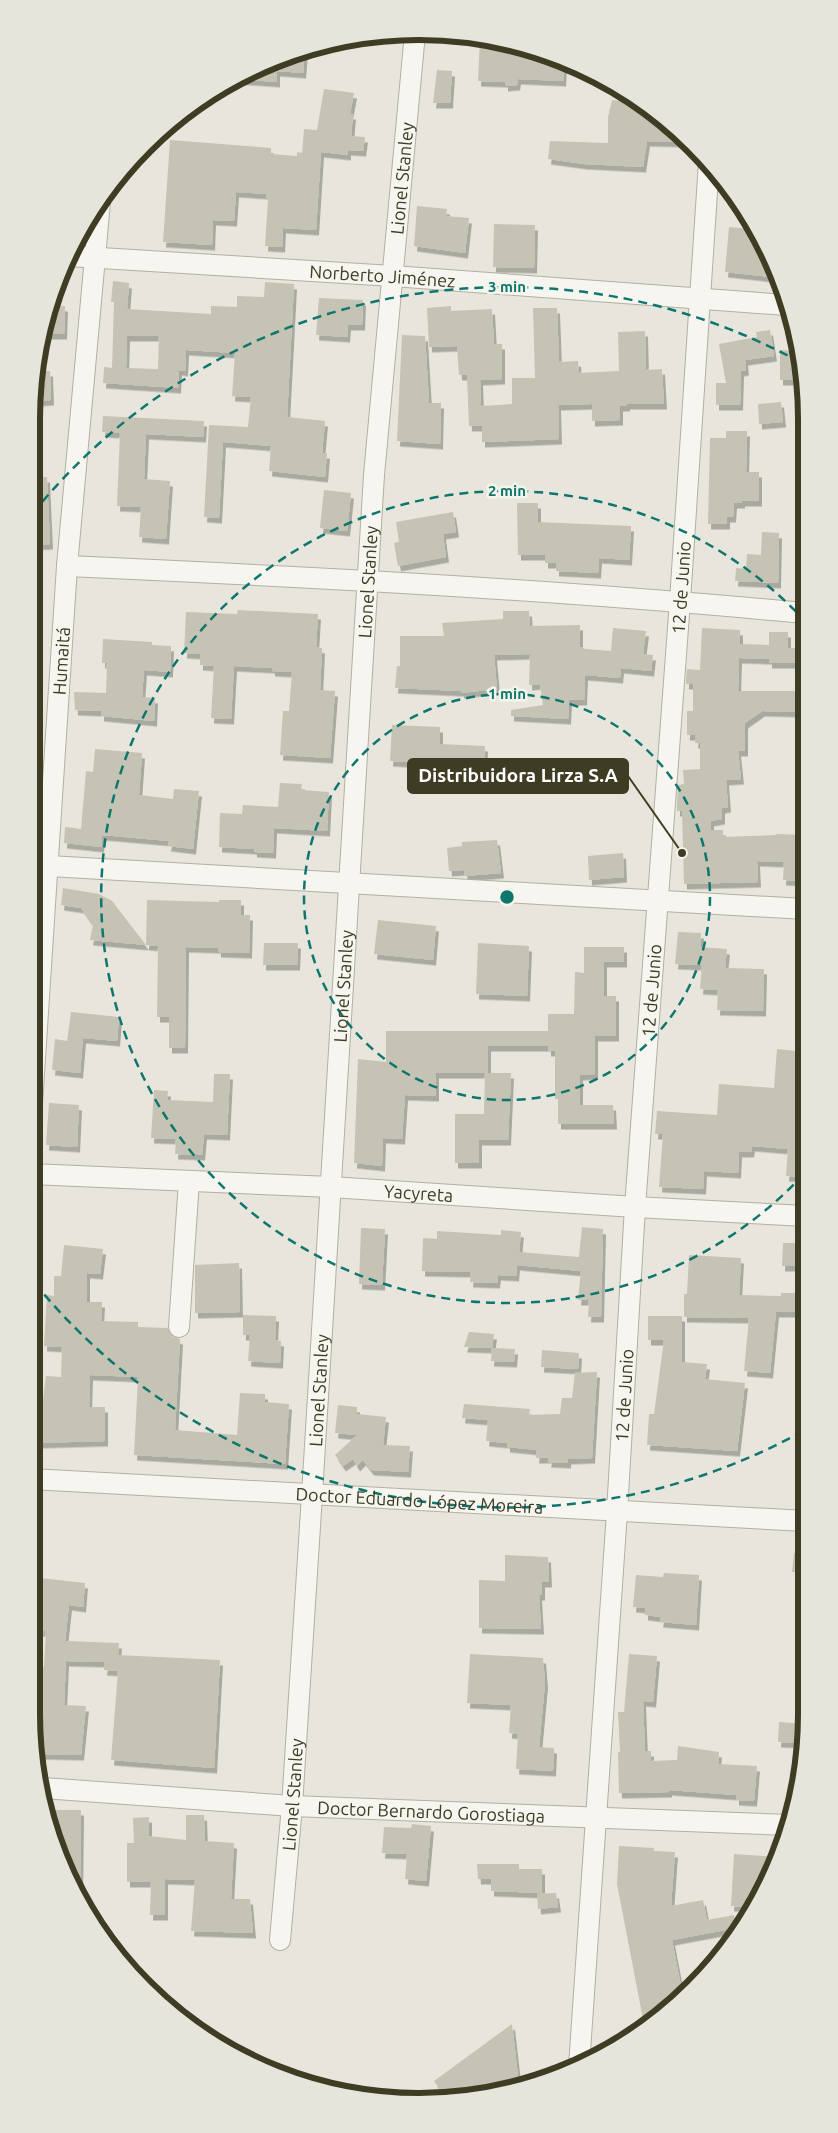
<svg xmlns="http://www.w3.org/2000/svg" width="838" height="2133" viewBox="0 0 838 2133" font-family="Ubuntu,sans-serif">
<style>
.building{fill:#c5c3b3;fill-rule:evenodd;filter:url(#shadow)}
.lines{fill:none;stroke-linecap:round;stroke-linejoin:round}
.minor-casing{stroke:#b2b0a1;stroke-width:22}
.minor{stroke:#f6f5ef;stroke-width:20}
.ring{fill:none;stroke:#0f766e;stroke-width:2.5;stroke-dasharray:9 6}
.labels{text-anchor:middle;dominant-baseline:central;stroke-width:5;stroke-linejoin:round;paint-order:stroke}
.street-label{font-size:18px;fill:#3f3c24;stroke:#f5f4eb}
.rim{fill:none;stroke:#3f3c24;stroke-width:6}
.centre{fill:#0f766e;stroke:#f5f4eb;stroke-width:2.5}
.ring-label{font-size:15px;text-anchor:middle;font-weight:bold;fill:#0f766e;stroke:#f5f4eb;stroke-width:5;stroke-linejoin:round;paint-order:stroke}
.leader{fill:none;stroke:#3f3c24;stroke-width:2}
.callout-dot{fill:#3f3c24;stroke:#f5f4eb;stroke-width:2}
.callout{fill:#3f3c24;stroke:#3f3c24;stroke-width:2}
.callout-label{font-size:19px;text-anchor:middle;font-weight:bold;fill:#fff}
</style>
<defs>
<filter id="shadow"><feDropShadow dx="3" dy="5.5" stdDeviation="0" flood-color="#0004"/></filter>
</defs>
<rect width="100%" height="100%" fill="#e8e6dc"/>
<g class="building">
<path d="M480,38L520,45L564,65L563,81L518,79L517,85L505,86V82L478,81Z"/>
<path d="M305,49L303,73L277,71V82L235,79L295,52Z"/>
<path d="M437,70L452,71L450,103H433Z"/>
<path d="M324,89L354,93L350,114H353L351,136L365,137L363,151L348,150V155L321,152L316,230L283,228L282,247L265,246L268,200H266L267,194L236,192L234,221L213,220L212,245L163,242L170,140L271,148V154L297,156V152L302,153L304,129L317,130Z"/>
<path d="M612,100L642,104L686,142L647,141L643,167L584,164L548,159L550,141L608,143V117Z"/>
<path d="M417,206L447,209L446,216L469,218L465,253L414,246Z"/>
<path d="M494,224L535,225L534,268L493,267Z"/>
<path d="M729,227L752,229L777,270L779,278L725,272Z"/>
<path d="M113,281L129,283L127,309L211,314V306L237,307V296L264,297L265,282L294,284L287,417L325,421L322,453H327L325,477L269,471L271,446L223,442L219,518L204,517L209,425L248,427L251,397L232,396L235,353L186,350L185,371L179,370L178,388L103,383L104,367L112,368L114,302H111ZM127,336H159L158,369L126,368Z"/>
<path d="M319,298L363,300L362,325H348L347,337L316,335Z"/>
<path d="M49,306H65L64,334H43L45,318Z"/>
<path d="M451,306V311L492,309L494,344H502V379L480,380L481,406L512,404V378H535L533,308H557L559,362L578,361L579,373L619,371L618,332L645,331L646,370L662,369L664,404H627V406H620V420L592,421V404L558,405L559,439L482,442V426H469L467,375H459L457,346L429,347L427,308Z"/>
<path d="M770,330L774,356L745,360L746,370L741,371L740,405H716V383H726L719,344L757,337L756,332Z"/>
<path d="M402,335L425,336L429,403H441L440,444L397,441Z"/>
<path d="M780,350L799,351L802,364V380H780Z"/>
<path d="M38,371H50L51,400L34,401Z"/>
<path d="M781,402L783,422L759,424L758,404Z"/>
<path d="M103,416L204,421L203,437L146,434L144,479L170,481L166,539L139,537L141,507L117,506L120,433L102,432Z"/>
<path d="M726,431H747L746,472H759V501H742V503H734L733,517H727V524H708L710,438H726Z"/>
<path d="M47,477L50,544L32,545L31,478Z"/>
<path d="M324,490L351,493L347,531L320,528Z"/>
<path d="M517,503H538V522L631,526L629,560L599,558L598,573L556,571V563H545V555H518Z"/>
<path d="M453,512L456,532L443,534L446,557L398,566L394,543L399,542L396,522Z"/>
<path d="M762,532L779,533L778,583L735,581L736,568L746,569L747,554L761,555Z"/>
<path d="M238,610L318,614L316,647L322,648L320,690L335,691L330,758L280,755L283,711H289L292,672L272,671V668L234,666L231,719L211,718L214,666L200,665V654L184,653L186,612L237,614Z"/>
<path d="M503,611H529L530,626L580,625V647L586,649L611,651L613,628L646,631L643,654L653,655L651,671L621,668L620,678L585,675L584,700H569L568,719L511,716V710L543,705L540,684L529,685L530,654L494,655L497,689L461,693V691L395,688L397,666H400V636H444L442,623L503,619Z"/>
<path d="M702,628L740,630V644L769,645V632H788V648H804V663H769V659L739,658L738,691H801L800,712L762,711L745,723V751H738L741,779L726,780L728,807L722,808V819L711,821V830H723V837L776,835V834L805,835V881L783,880L784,862L757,861L758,882L684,884L682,811H677V804L678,785L684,784L683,770L700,769V743H695L696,735H687V711H693V684H686V680L687,669L700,670Z"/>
<path d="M103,639L152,642V645L171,646L170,672L144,670L142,697L155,698L154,721L101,716V711L75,710L74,692L106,693L107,663H102Z"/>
<path d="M392,725L440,727V744L485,746L484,767L390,761Z"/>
<path d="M95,749L142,753L139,795L173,799L174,789L199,791L193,849L168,846L169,841L102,835L101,847L64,843L65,827L81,829L86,771L93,772Z"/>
<path d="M280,783L302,784L301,790L329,792L327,831L274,828L273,853L254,852V849L219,847L220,813L242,814L243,805L278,807Z"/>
<path d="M497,840L501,873L465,876L464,870L449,871L447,848L462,846V842Z"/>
<path d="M623,853L624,877L589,880L588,856Z"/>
<path d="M63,888L99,894L112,901L146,945L147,900L219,902V900H241V915H250L249,953L218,952V948L186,947L185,1048H169V1017H157L158,946L90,940L93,925L81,908L61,905Z"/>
<path d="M378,920L436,926L433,960L374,954Z"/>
<path d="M678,932L701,933L700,947L727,949L725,968L764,969L763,1011L717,1010L718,990L700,989L702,965L675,964Z"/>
<path d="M264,943H298L297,965H263Z"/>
<path d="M478,943L529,946L527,996L476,994Z"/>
<path d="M584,947H624V962H604V996H616V1036H595V1074L580,1075V1105H613L614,1124H558V1099H555V1051H548V1046H488V1073H436V1096L405,1095L402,1139L383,1138L382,1166L354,1163L358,1059L386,1062V1031H548V1014H574L575,972L584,973Z"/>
<path d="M71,1012L119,1017L117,1041L83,1038L80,1073L52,1070L55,1039L67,1041Z"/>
<path d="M777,1049L796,1051L794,1074L805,1075V1177L786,1176L788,1149L752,1146L751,1152H739L738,1173L704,1171L703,1189L659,1187L663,1134H655L657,1111L717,1115L719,1084L774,1088Z"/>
<path d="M485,1073H511L508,1140H479V1163H455V1114H484Z"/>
<path d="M214,1074H230L227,1135L204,1134L202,1155L175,1154L176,1139L151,1138L154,1090L168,1091L167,1100L213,1102Z"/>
<path d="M49,1103L79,1105L77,1147L46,1145Z"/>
<path d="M582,1227L603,1229L601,1317H588L589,1300H578L581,1271L517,1265L516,1276L498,1275L497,1283L470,1282L471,1272L422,1271L423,1238L437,1239V1231L501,1235V1230L521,1232L519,1252L579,1257Z"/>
<path d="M361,1228L385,1229L382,1285L359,1284Z"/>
<path d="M783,1243H806V1266H782Z"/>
<path d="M64,1245L103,1249L100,1274L87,1273V1302H102L101,1321L138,1322V1327L168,1328L172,1337L180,1339L175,1430L237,1435L240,1393L265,1394V1402L289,1404L285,1464L134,1455L138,1377L90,1375L89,1407H105V1441L35,1443L34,1407H42L46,1376L61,1377L62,1347L44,1346L47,1295L54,1296V1276H61Z"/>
<path d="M689,1255L741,1258L739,1295L781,1296V1293H801V1312H776L770,1373L744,1371L749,1318L684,1317V1294H687Z"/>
<path d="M239,1263L240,1312L195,1313V1265Z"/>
<path d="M243,1315L276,1316L275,1340L281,1341L280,1363L248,1361L250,1335H243Z"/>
<path d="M648,1316H682V1362L707,1364L705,1379L745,1383L737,1451L647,1445L649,1414H654L664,1340H648Z"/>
<path d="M469,1332L494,1334L492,1348L464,1347Z"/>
<path d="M492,1348L515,1349L514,1362L491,1361Z"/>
<path d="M542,1350L579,1353L578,1369L541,1367Z"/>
<path d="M597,1372L592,1458L568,1459V1463L548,1462L549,1458H536L537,1450L507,1447V1443L486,1441L488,1420L462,1418L464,1404L530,1409L529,1415L560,1414L562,1398H572L575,1373Z"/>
<path d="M338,1405L357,1407V1414L386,1417L383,1445L410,1446L408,1472L371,1470L363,1460L357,1466L353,1459L343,1466L335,1455L357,1435L335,1433Z"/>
<path d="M794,1553L806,1554V1573L792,1572Z"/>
<path d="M505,1555L548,1557L549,1582H542V1595H539L541,1629L479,1628V1580L505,1581Z"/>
<path d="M664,1573L699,1575L696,1625L660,1622L661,1617L645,1615V1608L633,1607L636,1575L663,1577Z"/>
<path d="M40,1578L85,1583L83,1607L69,1605L65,1641L119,1643L118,1655L220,1660L214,1768L111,1760L118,1671L104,1670L105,1662L66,1661L64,1705L86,1706L81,1755L38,1754L31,1714V1667H44L46,1631H40L43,1603L37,1602Z"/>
<path d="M470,1654L543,1658L545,1683L539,1747L554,1748L553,1771L516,1769L518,1734L509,1733L511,1705L467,1703Z"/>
<path d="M629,1654L657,1656L653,1702L643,1701L645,1751H651V1761L677,1760L678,1746L719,1752L718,1764L757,1766L754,1801L736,1800V1795L669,1790V1792L619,1793L618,1752H620L618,1712H624Z"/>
<path d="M779,1722L805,1724L803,1743L778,1742Z"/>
<path d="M53,1810H81L80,1901L53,1841Z"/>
<path d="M186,1815H204L205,1841L234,1843L231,1899H250L253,1933L191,1931L195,1880L165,1879V1915H150L151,1882H127V1843H134L133,1818L149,1817V1836L186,1840Z"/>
<path d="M412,1824L431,1826L426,1881L405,1879L407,1854L382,1853L384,1827L411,1828Z"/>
<path d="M619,1846L654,1848V1851L675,1852L671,1906L703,1900L707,1920L734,1915L736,1928L672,1940L682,1992L655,2017L643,2019L617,1884Z"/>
<path d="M734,1854L777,1857L767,1886L753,1907L731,1906Z"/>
<path d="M477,1864H519V1869H542V1893L491,1891V1879H478Z"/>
<path d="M556,1893L558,1907L538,1909L537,1894Z"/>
<path d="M512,2024L518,2076L492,2094L445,2096L434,2081Z"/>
</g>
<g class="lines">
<defs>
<g id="minor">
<path id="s1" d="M68,256L393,276L786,305"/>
<path d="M67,566C313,577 559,590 804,613"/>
<path d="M31,865L805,909"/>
<path id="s2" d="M31,1120L67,566L100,202"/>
<path id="s3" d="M31,1174L331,1187L635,1207L806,1216"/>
<path d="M179,1327L189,1181"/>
<path id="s4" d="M31,1479L806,1521"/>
<path id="s5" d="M43,1788L292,1806L790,1825"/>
<path id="s6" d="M280,1940L292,1806L312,1495L374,475L415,33"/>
<path id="s7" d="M579,2066L617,1512L635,1207L680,601L709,162"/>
</g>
</defs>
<use href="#minor" class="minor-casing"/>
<use href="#minor" class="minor"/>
</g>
<g class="ring">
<circle cx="507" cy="897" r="203"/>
<path d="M804 1174A406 406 0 1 1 804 620"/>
<path d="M803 1431A610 610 0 0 1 33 1281M33 513A610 610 0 0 1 798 361"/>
</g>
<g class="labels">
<g class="street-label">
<text stroke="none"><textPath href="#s6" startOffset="1766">Lionel Stanley</textPath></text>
<text stroke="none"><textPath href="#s1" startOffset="315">Norberto Jiménez</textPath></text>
<text stroke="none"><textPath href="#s6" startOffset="1361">Lionel Stanley</textPath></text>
<text stroke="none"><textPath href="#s7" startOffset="1482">12 de Junio</textPath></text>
<text stroke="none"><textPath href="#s2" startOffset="460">Humaitá</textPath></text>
<text stroke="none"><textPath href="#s6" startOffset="956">Lionel Stanley</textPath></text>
<text stroke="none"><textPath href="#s7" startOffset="1078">12 de Junio</textPath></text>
<text stroke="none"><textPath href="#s3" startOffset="388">Yacyreta</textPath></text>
<text stroke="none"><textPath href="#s6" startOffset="551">Lionel Stanley</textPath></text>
<text stroke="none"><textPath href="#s7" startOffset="672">12 de Junio</textPath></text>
<text stroke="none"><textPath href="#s4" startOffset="389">Doctor Eduardo López Moreira</textPath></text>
<text stroke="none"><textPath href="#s6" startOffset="146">Lionel Stanley</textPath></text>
<text stroke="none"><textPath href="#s5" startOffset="389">Doctor Bernardo Gorostiaga</textPath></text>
</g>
</g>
<path d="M0 0H838V2133H0ZM419 40H419A379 379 0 0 1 798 419V1714A379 379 0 0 1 419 2093H419A379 379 0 0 1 40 1714V419A379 379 0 0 1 419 40Z" fill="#e6e5db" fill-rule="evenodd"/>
<path class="rim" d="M419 40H419A379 379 0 0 1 798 419V1714A379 379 0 0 1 419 2093H419A379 379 0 0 1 40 1714V419A379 379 0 0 1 419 40Z"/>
<circle cx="507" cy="897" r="8" class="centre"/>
<g class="ring-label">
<text x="507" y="292">3 min</text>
<text x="507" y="496">2 min</text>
<text x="507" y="699">1 min</text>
</g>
<path class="leader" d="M682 853L628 776"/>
<circle class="callout-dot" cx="682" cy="853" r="5"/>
<rect class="callout" x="408" y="759" width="220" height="34" rx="5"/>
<g class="callout-label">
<text x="518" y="782">Distribuidora Lirza S.A</text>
</g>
</svg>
